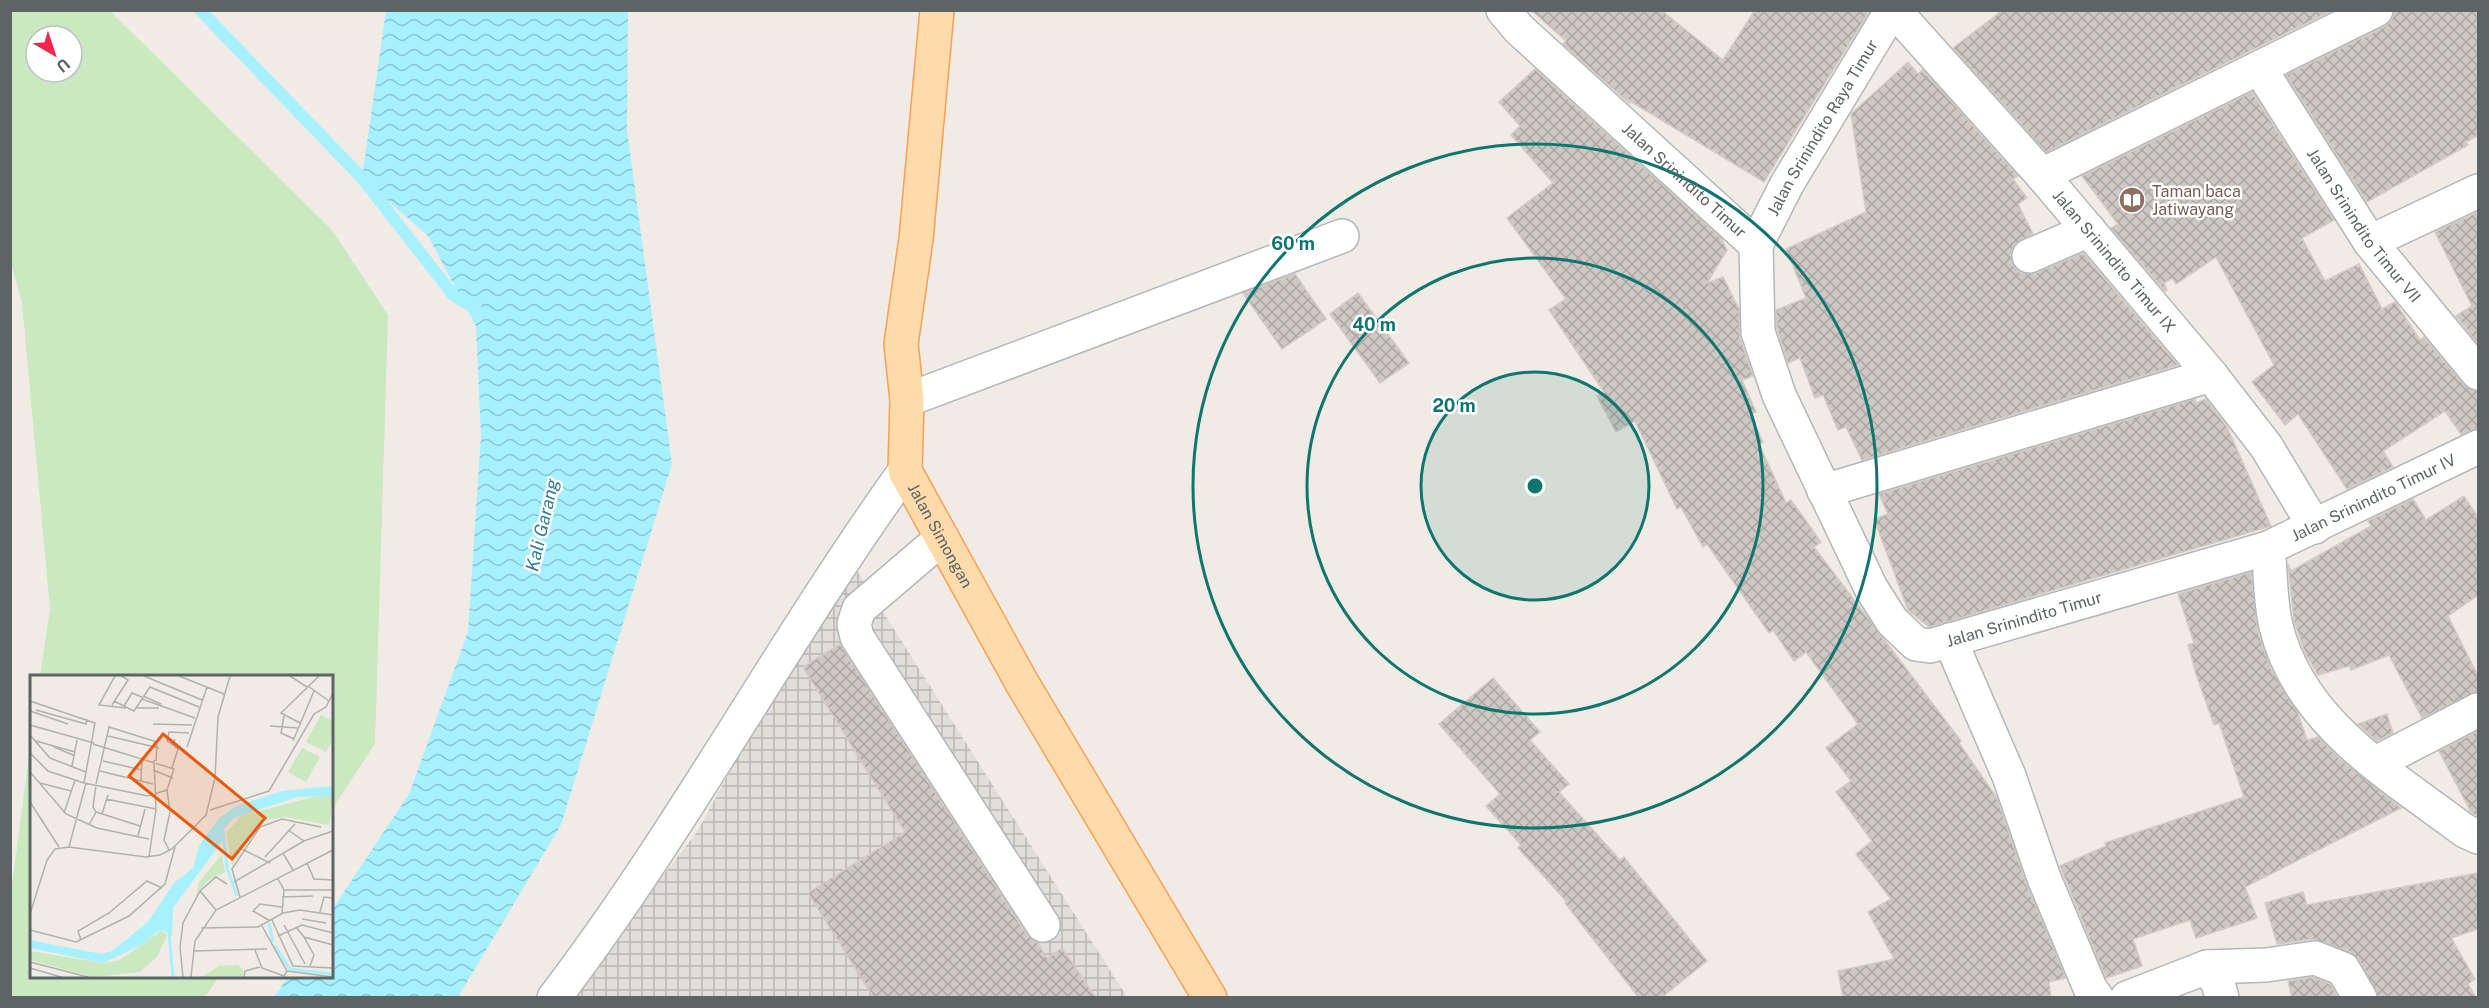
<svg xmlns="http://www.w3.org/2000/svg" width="2489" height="1008" viewBox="0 0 2489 1008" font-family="'Public Sans',sans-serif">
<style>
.industrial{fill:url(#industrial-grid)}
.grass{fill:#cbe9c0;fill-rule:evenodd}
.water{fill:url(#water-waves)}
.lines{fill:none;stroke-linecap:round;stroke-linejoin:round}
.stream{stroke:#a6f0ff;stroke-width:12}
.building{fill:url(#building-cross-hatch);stroke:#d5cbc3;stroke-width:1.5}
.minor-casing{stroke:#b2b8bb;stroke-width:36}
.major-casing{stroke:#fb9f53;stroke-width:36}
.minor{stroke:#fff;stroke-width:33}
.major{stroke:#ffdbab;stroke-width:33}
.ring{fill:none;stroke:#0f766e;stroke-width:3}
.labels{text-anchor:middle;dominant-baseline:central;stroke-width:5;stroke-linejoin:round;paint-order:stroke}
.street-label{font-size:16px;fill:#5d6466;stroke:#fff}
.education-label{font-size:16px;fill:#785e54;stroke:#fff;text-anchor:start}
.water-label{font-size:18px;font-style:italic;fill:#327c94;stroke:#fff}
.inset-river{fill:none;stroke:#a6f0ff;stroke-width:3}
.inset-road{fill:none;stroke:#b1b1ae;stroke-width:1.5}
.view{fill:#e8590c;fill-opacity:0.15;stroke:#e8590c;stroke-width:3}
.inset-edge{fill:none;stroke:#5d6466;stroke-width:3}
.centre{fill:#0f766e;stroke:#fff;stroke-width:3}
.ring-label{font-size:18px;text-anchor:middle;font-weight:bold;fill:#0f766e;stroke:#fff;stroke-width:5;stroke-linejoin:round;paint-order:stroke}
</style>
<defs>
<pattern id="industrial-grid" width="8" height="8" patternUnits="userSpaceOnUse" patternTransform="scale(1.5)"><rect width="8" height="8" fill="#e1ddd9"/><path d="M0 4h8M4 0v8" fill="none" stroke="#bab7b4"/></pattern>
<pattern id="water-waves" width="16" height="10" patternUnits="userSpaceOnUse" patternTransform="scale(1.5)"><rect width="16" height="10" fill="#a6f0ff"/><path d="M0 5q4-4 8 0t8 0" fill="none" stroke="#8ac6d2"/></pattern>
<pattern id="building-cross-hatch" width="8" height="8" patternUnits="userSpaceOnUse" patternTransform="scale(1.5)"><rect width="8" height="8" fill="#cdc8c4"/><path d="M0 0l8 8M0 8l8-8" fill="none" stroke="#aaa6a3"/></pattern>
</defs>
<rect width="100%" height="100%" fill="#f0ebe5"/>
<path class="industrial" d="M847,555L1127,997L567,998L697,832Z"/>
<g class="grass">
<path d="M10,11H110L332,230L388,315L375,744L332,809V676H40L50,609L22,303L10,259ZM36,36H72V72H36Z"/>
<path d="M31,741L32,976L219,977L205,997H11V892Z"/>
</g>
<path class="water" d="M386,11H628L627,130L672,464L561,825L458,997H274L288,977L332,976V910L409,794L468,632L481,436L476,326L428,236L362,178Z"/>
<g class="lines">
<path class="stream" d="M200,10L362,178L454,296L475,308"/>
</g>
<g class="building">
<path d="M1531,10H1661L1723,60L1755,10H1870L1764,182L1625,98L1630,104L1563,44L1566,41Z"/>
<path d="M2003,10H2333L2046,152L1953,48Z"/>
<path d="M2395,10H2478V135L2466,142L2468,145L2367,202L2286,75L2384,27L2392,20Z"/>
<path d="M1908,62L1918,74L1923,70L2018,176L2013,179L2027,198L2018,204L2033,234L2014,245L2011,253L2012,263L2017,271L2026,274L2036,273L2083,253L2178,365L1862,460L1846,427L1838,430L1823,395L1815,398L1800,358L1788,363L1777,329L1776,310L1806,298L1786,249L1866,212L1851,114Z"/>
<path d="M1535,69L1721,238L1727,250L1707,283L1723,277L1739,309L1740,338L1753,376L1742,380L1756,412L1750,414L1763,442L1759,444L1786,503L1791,500L1821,542L1814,547L1961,741L1959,743L1997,798L2027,885L2066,978L2049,982L2051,998H1843L1838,971L1894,959L1868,912L1891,899L1856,854L1872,841L1836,792L1851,781L1826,748L1858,724L1806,652L1794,661L1773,630L1769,633L1707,544L1703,547L1681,507L1677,509L1635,421L1616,432L1597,396L1604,392L1549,310L1566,299L1507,218L1553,183L1511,135L1520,126L1499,102Z"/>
<path d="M2252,92L2334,220L2302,238L2325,281L2359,264L2382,309L2395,302L2420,340L2424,337L2464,385L2478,391V428L2461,434L2445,411L2383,451L2393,467L2347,489L2298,414L2285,425L2252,382L2274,365L2216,257L2176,284L2172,278L2164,283L2167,290L2165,291L2111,228L2118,224L2082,176Z"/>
<path d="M2478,212V344L2456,316L2472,306L2435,232Z"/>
<path d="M1295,274L1326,319L1282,349L1243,293Z"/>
<path d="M1358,293L1409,363L1380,383L1330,314Z"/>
<path d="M2195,399L2196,403L2206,399L2227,427L2271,526L1929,627L1908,610L1874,519L1888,514L1879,494Z"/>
<path d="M2464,496L2478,517V595L2448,616L2478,676V691L2422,718L2389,655L2351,670L2349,666L2318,675L2305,653L2294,621L2288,564L2291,571L2371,526L2368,521L2413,499L2426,520Z"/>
<path d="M2251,572L2258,632L2271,669L2298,713L2307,740L2318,737L2339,758L2401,808L2245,887L2257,918L2196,938L2190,920L2133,939L2142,966L2106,978L2060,866L2106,846L2105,843L2244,797L2219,723L2214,725L2196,674L2188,645L2194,643L2178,594Z"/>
<path d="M840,644L1027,935L1037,942L1047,958L1062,948L1096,998H874L808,893L905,832L803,667Z"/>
<path d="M1493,678L1540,732L1530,740L1569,784L1559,792L1620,860L1624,857L1707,961L1661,998H1639L1565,903L1567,902L1518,848L1521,845L1486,806L1500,794L1439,724Z"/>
<path d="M2387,714L2393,733L2377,741L2358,724Z"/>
<path d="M2478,731V817L2471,812L2439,751Z"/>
<path d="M2478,873V929L2451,938L2475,979L2468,984L2476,998H2379L2359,960L2350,952L2313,939L2277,944L2265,903L2303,892L2307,905Z"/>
<path d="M2313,977L2330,984L2338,998H2292L2288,981Z"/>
</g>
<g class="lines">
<defs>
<g id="minor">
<path id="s1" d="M1503,10L1519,29L1756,245L1758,332L1779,395L1871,588L1892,621L1916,644L1930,646L2268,548L2478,447"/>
<path id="s2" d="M1894,10L2042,175L2211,375L2266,446L2315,527"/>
<path id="s3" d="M2260,69L2370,242L2478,373"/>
<path d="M2042,175L2376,10"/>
<path d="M2370,242L2478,191"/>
<path id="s4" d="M1756,245L1787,184L1892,10"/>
<path d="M2029,256L2089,230"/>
<path d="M907,400L1342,236"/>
<path d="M1824,491L2211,375"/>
<path d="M942,538L859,609L854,624L857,637L1043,925"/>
<path d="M2268,548C2271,574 2270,602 2276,626C2299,723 2391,775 2465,831L2478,837"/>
<path d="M1950,640L2009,776L2044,878L2090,988L2097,998"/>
<path d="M2376,763L2478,710"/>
<path d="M2207,967L2266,965L2315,958L2343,969L2360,998"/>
<path d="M554,998C682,830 782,642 905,471"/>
<path d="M2127,998L2207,967L2218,983L2222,998"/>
</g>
<g id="major">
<path id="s5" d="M937,10L916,239L901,344L907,400L905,471L1022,683L1210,998"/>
</g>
</defs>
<use href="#minor" class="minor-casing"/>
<use href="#major" class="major-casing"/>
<use href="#minor" class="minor"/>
<use href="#major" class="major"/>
</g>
<circle cx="1535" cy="486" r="114" fill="#0f766e" fill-opacity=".12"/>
<g class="ring">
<circle cx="1535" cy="486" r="114"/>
<circle cx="1535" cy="486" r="228"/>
<circle cx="1535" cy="486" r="342"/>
</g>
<defs>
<symbol id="library-disc" viewBox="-11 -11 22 22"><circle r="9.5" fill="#8d6e63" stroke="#fff"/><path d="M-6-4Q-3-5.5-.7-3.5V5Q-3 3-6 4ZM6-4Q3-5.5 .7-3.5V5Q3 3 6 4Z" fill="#fff"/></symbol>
</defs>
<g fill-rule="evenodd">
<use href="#library-disc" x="2117" y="185" width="30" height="30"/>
</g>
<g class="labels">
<g class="street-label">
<text stroke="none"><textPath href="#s4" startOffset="135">Jalan Srinindito Raya Timur</textPath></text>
<text stroke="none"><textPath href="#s1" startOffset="249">Jalan Srinindito Timur</textPath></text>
<text stroke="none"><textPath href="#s3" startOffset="188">Jalan Srinindito Timur VII</textPath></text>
<text stroke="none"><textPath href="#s2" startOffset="334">Jalan Srinindito Timur IX</textPath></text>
<text stroke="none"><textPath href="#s1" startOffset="1268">Jalan Srinindito Timur IV</textPath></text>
<text stroke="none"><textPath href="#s5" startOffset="537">Jalan Simongan</textPath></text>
<text stroke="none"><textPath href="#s1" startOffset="897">Jalan Srinindito Timur</textPath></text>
</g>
<g class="education-label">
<text x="2152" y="191">Taman baca<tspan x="2152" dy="18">Jatiwayang</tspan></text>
</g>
<g class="water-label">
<text transform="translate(542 525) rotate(-77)">Kali Garang</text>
</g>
</g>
<g transform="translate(30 675)">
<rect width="303" height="303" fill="#f0ebe5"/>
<path d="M291,40L303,46V64L296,77L276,67ZM272,73L290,82L276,107L258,97ZM291,120L303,121L299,150L255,142L232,146L220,158L202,191L196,158L211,141ZM132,255L137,260L127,282L110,297L63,302L0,285V276L72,288L90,285ZM208,290L213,295V302H171L189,291Z" fill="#cbe9c0"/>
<path d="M192,179L195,197L176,207L166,222L169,207Z" fill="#cbe9c0"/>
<path d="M303,111V121L267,122L204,143L193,155V165L143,233L142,261L132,255L127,257L113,269L73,288L0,273V265L72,279L82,276L118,247L144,208L163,193L169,171L189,143L206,131L252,116Z" fill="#a6f0ff"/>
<path class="inset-river" d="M193,156L197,193L207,221M239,248L243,267M139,258L143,302M245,271L260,294L303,299"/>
<path class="inset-road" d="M85,1L69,30L96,33M114,1L172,25M149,1L194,19M260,1L277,12M278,11L299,26M113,21L131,29M112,24L165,43M0,26L65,48L54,108M84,26L104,36L120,12L169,32M82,30L98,5L91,1M94,31L102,18L112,22M106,33H129M6,35L56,49L57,44M0,36L38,49M254,41L251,58L264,64M270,48L251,38L289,1M123,49L162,50M0,50L64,68M240,51L268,53M0,60L20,83L56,97M78,61L129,73M6,66L45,77M263,66L284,16M63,69L144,94L137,115L140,137L134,165L139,175M143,70L137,66L139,57L159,58M22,71L45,81M157,72L177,12M0,78L18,96L54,108L118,121L137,115M73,86L112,95M42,91L47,65M142,93L148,74L143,70L145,64M123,95L143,103M70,96L123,109M0,97L36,139L67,153L119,164M111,106L112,82M10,108L41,116M66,109L79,52L127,67L126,86M76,124L126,134M0,127L29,172M180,135L239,116L284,39L296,32L303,18M66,137L110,151M34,138L45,105M72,139L78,120M59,150L66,137L63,132L66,110M258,155L274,166L303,156M108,161L115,134M39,172L56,108M212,174L240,188M253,178L263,195M119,182L126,134L124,85M235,182L265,149M277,188L284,204L303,205M248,204L254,215L252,239M204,207L274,166M254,215H303M210,222L202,194L230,152L252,144L291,152M252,222L283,221M186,235L170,216L186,202L197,209M290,237L294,222L303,223M0,239L17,185L25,174L39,172L116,182L130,180L142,174L176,140L185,103L188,42L200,1M272,244L296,248M239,245L223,236L230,229L252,232M242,245L263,291L303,293M254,250L275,289M232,251L257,296L303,302M266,252L274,262L303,270M171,253L228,252L253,238L270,235L303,240M0,255L46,267L99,241L135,209L145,172M248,261L272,250L303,258M274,262L284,280L280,291M51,265L48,256L79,238L117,206L132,213M225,275L232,293L254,301L257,296M163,276L237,274M0,287L58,302M0,293L31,302M153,302L150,272L153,248L170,216M161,302L165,266L186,235L303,175M214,302L215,296L230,292"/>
<path class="view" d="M133,59L235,143L202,184L99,101Z"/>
<rect width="303" height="303" class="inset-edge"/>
</g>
<circle cx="1535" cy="486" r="9" class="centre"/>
<g class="ring-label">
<text x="1293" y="250">60 m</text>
<text x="1374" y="331">40 m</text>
<text x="1454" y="412">20 m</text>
</g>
<rect width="2489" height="1008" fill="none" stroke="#5d6466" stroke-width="24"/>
<g transform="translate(54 54) rotate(141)"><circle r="28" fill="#ffffff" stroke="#bec1c2" stroke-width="1.5"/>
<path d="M0-4.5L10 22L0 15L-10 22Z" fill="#f5264e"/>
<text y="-9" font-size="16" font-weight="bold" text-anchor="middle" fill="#5d6466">U</text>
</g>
</svg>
